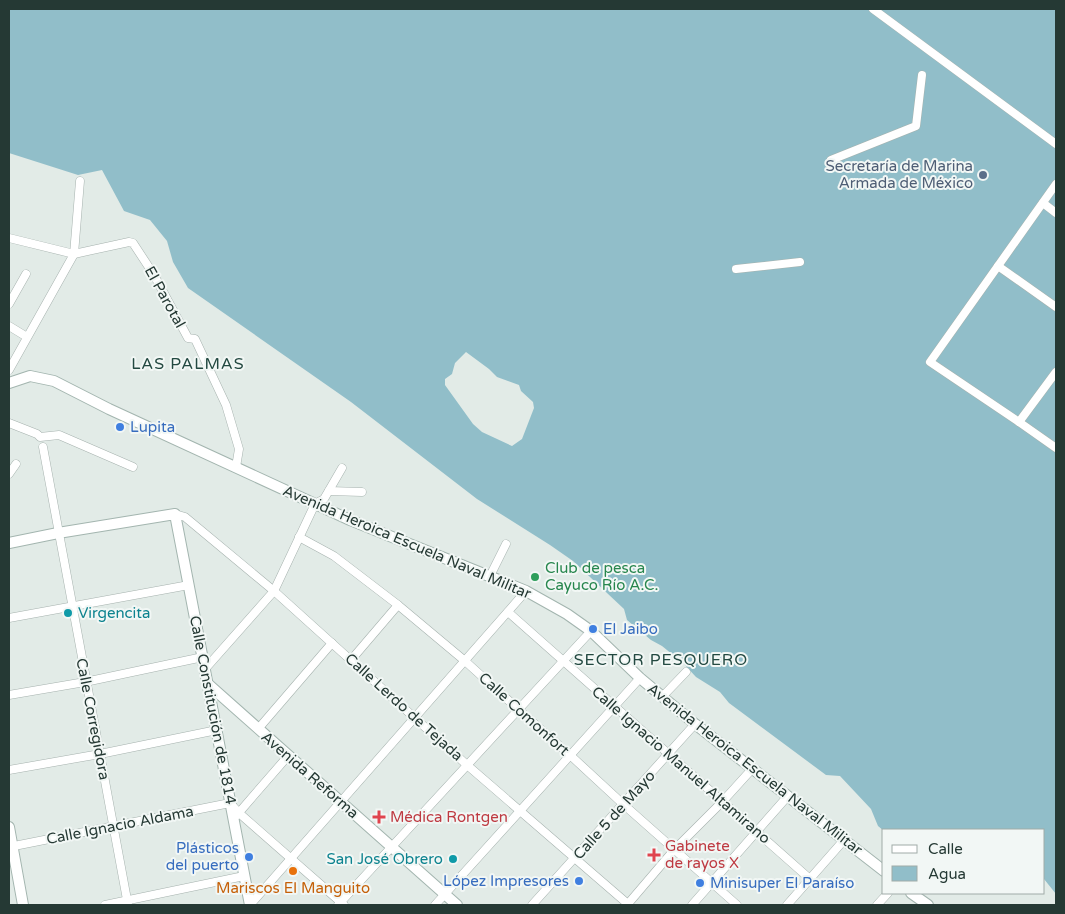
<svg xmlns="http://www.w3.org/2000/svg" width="1065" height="914" viewBox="0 0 1065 914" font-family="'Varela Round',sans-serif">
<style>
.water{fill:#91bec9;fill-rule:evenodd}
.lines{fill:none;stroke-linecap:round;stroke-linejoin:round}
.street-casing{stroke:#a6b2ae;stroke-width:9}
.secondary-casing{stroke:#a3b5af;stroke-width:12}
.street{stroke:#fff;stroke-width:8}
.secondary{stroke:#fff;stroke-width:10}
.service-dot{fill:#5c6f8a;stroke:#f2f7f5;stroke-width:2}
.shop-dot{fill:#3f7fe0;stroke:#f2f7f5;stroke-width:2}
.leisure-dot{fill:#2e9e5b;stroke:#f2f7f5;stroke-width:2}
.culture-dot{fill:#0f9aa8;stroke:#f2f7f5;stroke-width:2}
.health-dot{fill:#e0444e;stroke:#f2f7f5;stroke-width:2}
.food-dot{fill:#e8710a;stroke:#f2f7f5;stroke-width:2}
.labels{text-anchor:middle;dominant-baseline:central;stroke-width:4;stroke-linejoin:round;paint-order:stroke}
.service-label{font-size:15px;fill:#4e5e75;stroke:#f2f7f5;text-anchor:end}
.street-label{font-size:15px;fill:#253934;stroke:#f2f7f5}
.shop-label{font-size:15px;fill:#366cbe;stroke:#f2f7f5;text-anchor:start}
.leisure-label{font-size:15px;fill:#27864d;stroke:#f2f7f5;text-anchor:start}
.culture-label{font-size:15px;fill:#0d838f;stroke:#f2f7f5;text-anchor:start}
.health-label{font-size:15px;fill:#be3a42;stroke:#f2f7f5;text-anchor:start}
.food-label{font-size:15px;fill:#c56008;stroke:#f2f7f5}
.neighbourhood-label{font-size:16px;letter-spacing:1px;fill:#234941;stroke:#f2f7f5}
</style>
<rect width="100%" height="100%" fill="#e2ebe7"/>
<path class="water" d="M9,9H1056V894L1044,879V830L884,831L878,826L871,809L840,776L826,775L729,703L720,692L696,677L683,663L662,646L651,640L627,620L624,609L573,561L550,545L477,499L351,402L188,288L173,262L167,241L150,220L124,211L102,170L78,175L9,153ZM466,352L489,369L497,377L519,385L521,391L533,402L534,408L522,439L512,446L482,432L473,424L445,385V379L452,374L455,363Z"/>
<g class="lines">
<defs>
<g id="street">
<path d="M873,9L1056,144"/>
<path d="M831,160L916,126L922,75"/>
<path d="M1056,184L930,362L1019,422L1056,448"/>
<path d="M1043,203L1056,213"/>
<path d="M9,238L74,254L129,242L133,243L154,275L188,338L195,339L226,405L239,449L236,467"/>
<path d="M998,266L1056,307"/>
<path d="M736,269L800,262"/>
<path d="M9,304L26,274"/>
<path d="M9,326L27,337"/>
<path d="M9,370L74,254L80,181"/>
<path d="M1019,422L1056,372"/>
<path d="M9,423L37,434L40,437L59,435L133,467"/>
<path d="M43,447L128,905"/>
<path d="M9,474L16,464"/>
<path d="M329,491L362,492"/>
<path d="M175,514L185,517L274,591L467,765L629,905"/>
<path d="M299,537L334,556L398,605L465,661L518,709L570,755L623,804L737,905"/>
<path d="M490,576L506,544"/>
<path d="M508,612L810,879"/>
<path d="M9,618L189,585"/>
<path d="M351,660L398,605"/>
<path d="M205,669L274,591L315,504L324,499L342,468"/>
<path d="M9,695L85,682L203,657"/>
<path d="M662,697L686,672"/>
<path d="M258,729L332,643"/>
<path d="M9,770L100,754L217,730"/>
<path d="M236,816L288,756"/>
<path d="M9,847L230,803L239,813L344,905"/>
<path d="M105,905L244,876"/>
<path d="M250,905L526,591"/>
<path d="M338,905L591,631"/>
<path d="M435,905L640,678"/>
<path d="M532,905L695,724"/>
<path d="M627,905L674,850L723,801L752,769"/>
<path d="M692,905L787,797"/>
<path d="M787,905L844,840"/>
<path d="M877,905L888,893"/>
</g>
<g id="secondary">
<path d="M9,383L30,376L54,381L109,409L350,520L526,591L567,614L591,631L640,678L695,724L884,871"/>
<path d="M9,543L58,533L175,514L250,905"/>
<path d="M208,684L457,905"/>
<path d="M9,827L23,905"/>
<path d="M911,893L928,905"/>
</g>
</defs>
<use href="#street" class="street-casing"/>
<use href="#secondary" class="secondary-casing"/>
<use href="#street" class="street"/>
<use href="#secondary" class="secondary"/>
</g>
<circle class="service-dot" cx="983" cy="175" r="5"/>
<g class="shop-dot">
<circle cx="120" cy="427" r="5"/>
<circle cx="593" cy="629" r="5"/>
<circle cx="249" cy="857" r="5"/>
<circle cx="579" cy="881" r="5"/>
<circle cx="700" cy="883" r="5"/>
</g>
<circle class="leisure-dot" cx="535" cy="577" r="5"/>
<g class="culture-dot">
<circle cx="68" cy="613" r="5"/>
<circle cx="453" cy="859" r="5"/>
</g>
<g class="health-dot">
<path d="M376.5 809.5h5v5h5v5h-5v5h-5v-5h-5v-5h5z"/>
<path d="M651.5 847.5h5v5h5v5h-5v5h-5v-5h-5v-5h5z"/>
</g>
<circle class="food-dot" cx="293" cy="871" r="5"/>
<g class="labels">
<g class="service-label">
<text x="973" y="166">Secretaría de Marina<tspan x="973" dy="17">Armada de México</tspan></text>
</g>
<g class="street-label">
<text transform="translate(165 297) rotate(61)">El Parotal</text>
<text transform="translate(407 542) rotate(23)">Avenida Heroica Escuela Naval Militar</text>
<text transform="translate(404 707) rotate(42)">Calle Lerdo de Tejada</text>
<text transform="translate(213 710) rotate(79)">Calle Constitución de 1814</text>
<text transform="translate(524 714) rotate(42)">Calle Comonfort</text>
<text transform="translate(93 719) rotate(79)">Calle Corregidora</text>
<text transform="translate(681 765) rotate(41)">Calle Ignacio Manuel Altamirano</text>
<text transform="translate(755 769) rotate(38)">Avenida Heroica Escuela Naval Militar</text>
<text transform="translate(310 775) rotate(41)">Avenida Reforma</text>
<text transform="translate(614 815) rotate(-48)">Calle 5 de Mayo</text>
<text transform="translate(120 825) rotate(-11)">Calle Ignacio Aldama</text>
</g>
<g class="shop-label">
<text x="130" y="427">Lupita</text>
<text x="603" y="629">El Jaibo</text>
<text x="239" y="848" text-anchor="end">Plásticos<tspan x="239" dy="17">del puerto</tspan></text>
<text x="569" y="881" text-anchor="end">López Impresores</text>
<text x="710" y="883">Minisuper El Paraíso</text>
</g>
<g class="leisure-label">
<text x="545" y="568">Club de pesca<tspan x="545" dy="17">Cayuco Río A.C.</tspan></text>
</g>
<g class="culture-label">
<text x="78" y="613">Virgencita</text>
<text x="443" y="859" text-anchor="end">San José Obrero</text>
</g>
<g class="health-label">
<text x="390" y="817">Médica Rontgen</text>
<text x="665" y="846">Gabinete<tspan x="665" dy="17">de rayos X</tspan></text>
</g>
<g class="food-label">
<text x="293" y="888">Mariscos El Manguito</text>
</g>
<g class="neighbourhood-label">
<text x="188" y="364">LAS PALMAS</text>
<text x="661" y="660">SECTOR PESQUERO</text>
</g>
</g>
<rect width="1065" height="914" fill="none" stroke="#253934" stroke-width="20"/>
<rect x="882" y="829" width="162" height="65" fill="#f2f7f5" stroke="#a0aba8"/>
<rect x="892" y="845" width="25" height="8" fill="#ffffff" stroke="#a0aba8"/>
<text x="928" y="854" font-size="15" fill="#253934">Calle</text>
<rect x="892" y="866" width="25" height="15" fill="#91bec9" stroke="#a0aba8"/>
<text x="928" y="879" font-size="15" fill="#253934">Agua</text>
</svg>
